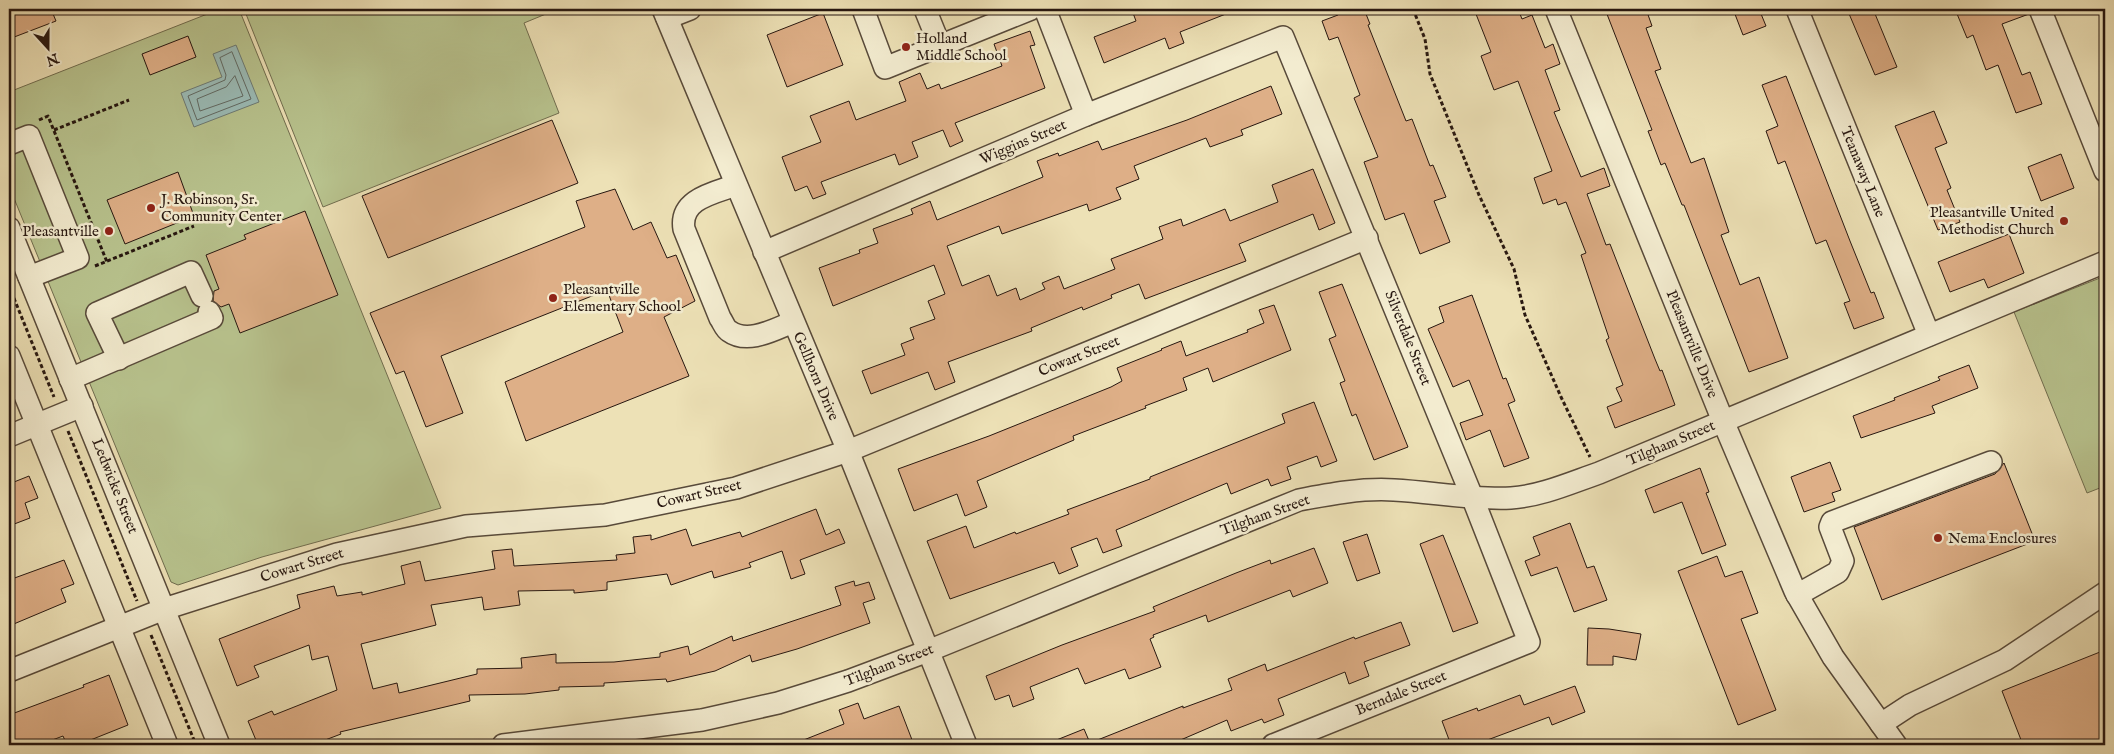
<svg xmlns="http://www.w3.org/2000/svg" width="2114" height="754" viewBox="0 0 2114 754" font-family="'IM FELL English',serif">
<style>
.green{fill:#b8c38e;stroke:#706d4f}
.water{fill:#9bbcb7;stroke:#6d7a74}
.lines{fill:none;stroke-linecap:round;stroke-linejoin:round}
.shore{stroke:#616a64;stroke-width:1}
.building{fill:#deaf87;stroke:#271710}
.minor-casing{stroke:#584a3a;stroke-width:24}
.path{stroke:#271710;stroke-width:3;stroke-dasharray:4 2.5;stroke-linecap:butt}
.minor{stroke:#f3ecd0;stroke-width:21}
.poi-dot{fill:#8f2418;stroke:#f3ecd0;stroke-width:2}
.labels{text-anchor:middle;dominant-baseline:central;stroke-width:5;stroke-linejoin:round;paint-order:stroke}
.poi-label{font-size:15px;fill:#271710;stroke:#f3ecd0;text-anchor:start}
.street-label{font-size:15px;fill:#271710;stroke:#f3ecd0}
</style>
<rect width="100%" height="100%" fill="#ede1b6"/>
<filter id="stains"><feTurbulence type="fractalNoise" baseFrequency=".004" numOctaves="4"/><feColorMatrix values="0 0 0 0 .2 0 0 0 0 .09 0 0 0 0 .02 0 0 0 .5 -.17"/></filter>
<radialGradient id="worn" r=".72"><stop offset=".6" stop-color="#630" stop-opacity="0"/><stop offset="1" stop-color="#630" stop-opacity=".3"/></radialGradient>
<g class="green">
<path d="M220,9H239L441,508L262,557L178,585L171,582L9,186V92Z"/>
<path d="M244,9H558L524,23L559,113L323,207Z"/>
<path d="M2105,276V486L2087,493L2014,312Z"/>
</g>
<path class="water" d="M236,45L259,102L194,127L181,93L222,77L213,54Z"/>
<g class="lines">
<g class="shore">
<path d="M232,52L251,99L197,120L188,96L225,80L226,75L220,58Z"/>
<path d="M235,76L243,96L200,111L197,99L226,87Z"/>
</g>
</g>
<g class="building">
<path d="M9,9H51L56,21L9,39Z"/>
<path d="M1143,9H1236V10L1180,32L1184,43L1169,49L1165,38L1104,63L1094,37L1136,21L1133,13Z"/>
<path d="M1335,9H1364L1370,24L1368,25L1406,121L1412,119L1430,166L1433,165L1446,197L1434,201L1450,242L1420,254L1404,213L1385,220L1364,162L1378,157L1354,98L1360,95L1338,37L1329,40L1322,21L1338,15Z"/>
<path d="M1474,9H1518L1522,19L1532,15L1545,48L1553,44L1560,64L1545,70L1560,110L1554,112L1581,177L1604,168L1610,186L1587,194L1606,245L1610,244L1655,359L1660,371L1662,370L1675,405L1615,428L1607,407L1622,401L1616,388L1623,385L1606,340L1609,338L1581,255L1586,253L1566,202L1558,205L1556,199L1543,204L1534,178L1552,171L1518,81L1494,90L1481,56L1491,52Z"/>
<path d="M1605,9H1646L1652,26L1646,28L1661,69L1655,71L1691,163L1704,158L1729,232L1721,235L1740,285L1759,277L1788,358L1749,372L1684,205H1682L1665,163L1661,165L1648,131L1652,130Z"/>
<path d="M1733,9H1759L1766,26L1743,35Z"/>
<path d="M1847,9H1873L1897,67L1875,75Z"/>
<path d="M1955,9H2028L2029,14L2002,24L2022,75L2030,72L2042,104L2016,113L1998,65L1986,70L1973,35L1967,38Z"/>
<path d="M823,13L843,65L787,87L767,35Z"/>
<path d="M1030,31L1035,45L1030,46L1045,88L955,123L963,141L950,147L943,130L912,142L918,157L899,165L895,154L821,182L826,194L813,199L807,186L795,191L782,157L821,142L810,116L849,101L856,120L906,101L899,82L920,73L927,89L939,84L941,89L1002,66L994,44Z"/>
<path d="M188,36L196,57L150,75L142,54Z"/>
<path d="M1786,76L1850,241L1871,293L1874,292L1884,318L1854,329L1844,303L1850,301L1826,240L1816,244L1785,161L1778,164L1766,131L1778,126L1762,85Z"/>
<path d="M1271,86L1282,114L1241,130L1243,135L1210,147L1206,138L1134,166L1139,179L1116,188L1121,199L1089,211L1087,204L1002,234L999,226L947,246L962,286L989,275L997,296L1016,288L1020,300L1045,289L1042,283L1059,276L1064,289L1115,269L1111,259L1163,239L1159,227L1181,219L1183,226L1225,209L1230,221L1278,202L1272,185L1313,169L1335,223L1319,230L1313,214L1239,244L1246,261L1145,299L1139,284L1111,295L1112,298L1083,310L1082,307L1031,328L1032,331L948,362L955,382L935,390L928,372L871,394L862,371L905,355L901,344L914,339L910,328L935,319L928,301L945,294L934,265L833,306L819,268L860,253L859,250L878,243L873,229L913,214L911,209L930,201L937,220L1043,177L1037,161L1058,153L1059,156L1098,141L1102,150L1187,120Z"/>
<path d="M1934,111L1947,143L1935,148L1951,188L1947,190L1960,222L1938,230L1895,126Z"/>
<path d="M552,120L578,183L388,258L362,196Z"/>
<path d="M2061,154L2074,188L2041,201L2028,167Z"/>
<path d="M178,172L194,216L125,244L107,200Z"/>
<path d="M615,189L633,230L651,222L667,258L676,255L695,301L664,317L689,376L526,441L505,382L623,332L607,290L441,356L463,413L426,427L404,371L396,374L370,313L585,227L576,201Z"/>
<path d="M305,211L338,295L240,333L229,304L221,307L213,301L214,291L219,289L206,255L246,239L244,235Z"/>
<path d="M2009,234L2024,273L1988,288L1984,279L1950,292L1938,262Z"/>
<path d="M1342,284L1408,447L1374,460L1356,414L1352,416L1340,383L1345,381L1329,339L1336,336L1319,292Z"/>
<path d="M1472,295L1503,379L1506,378L1515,401L1508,404L1529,458L1504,467L1490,430L1466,440L1460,423L1483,415L1469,380L1453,387L1428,329L1444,322L1439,307Z"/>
<path d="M1274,305L1291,350L1213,382L1208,368L1183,378L1187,390L1145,406L1146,408L1073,436L1074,440L977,481L987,507L965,516L957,494L914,511L898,469L989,436L1111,387L1122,381L1117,368L1162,350L1161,349L1181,341L1186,356L1248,332L1247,330L1264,323L1259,310Z"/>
<path d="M1969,365L1978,388L1932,406L1935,413L1861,438L1853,416L1895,400L1894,398L1940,380L1938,377Z"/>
<path d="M1314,402L1337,461L1321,467L1317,456L1287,467L1291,479L1271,486L1268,479L1231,494L1227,483L1116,530L1122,546L1103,553L1097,538L1071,548L1078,566L1059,574L1054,562L950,599L927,541L966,526L974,548L1015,532L1016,534L1069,514L1067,510L1150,479V477L1285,423L1282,414Z"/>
<path d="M1830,462L1841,490L1832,493L1835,501L1804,512L1791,477Z"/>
<path d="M2004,463L2035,541L1882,600L1854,527L1995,474Z"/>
<path d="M1700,468L1709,492L1706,493L1726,545L1702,554L1682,502L1654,513L1645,490Z"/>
<path d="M29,476L38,498L25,503L30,518L9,526V484Z"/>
<path d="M816,509L826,535L839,529L845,543L800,560L805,574L791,579L782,551L749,563L751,567L714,578L712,571L671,585L667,574L607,582V590L574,593V590L518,591L520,605L484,610L482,597L431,605L436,625L361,644L373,689L397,683L399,693L477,674V669L522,668L521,658L556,654V663L614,662L660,657V653L688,646L690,655L732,636L733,641L841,605L835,587L854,581L855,586L869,582L875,599L863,603L870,623L797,649L752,662L750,655L715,671L667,682L666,679L604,683V686L559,687V690L525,694L469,695L470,701L340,732L341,734L312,745H258L248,721L272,711L274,715L337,690L328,656L312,660L309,645L254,666L259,677L237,686L219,639L300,608L297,595L334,586L337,596L362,592V595L405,584L401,566L420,561L425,581L495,569L492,551L512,549L514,566L617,560L616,555L635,553L633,537L651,535V540L686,529L692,546L740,532L742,537Z"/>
<path d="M1570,523L1587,568L1594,566L1607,600L1574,612L1557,567L1531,576L1525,561L1540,555L1533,537Z"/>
<path d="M1367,534L1380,573L1357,581L1343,542Z"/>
<path d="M1443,535L1478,623L1453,632L1420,544Z"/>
<path d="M1314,548L1328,583L1293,597L1290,590L1208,622L1206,615L1153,635L1154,637L1150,639L1161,667L1129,679L1125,669L1085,684L1078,668L1030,687L1034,699L1013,707L1009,695L995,700L986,676L1062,645L1155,611L1153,607L1236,573L1270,560L1271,564Z"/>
<path d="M1717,556L1725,577L1742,571L1758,613L1741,619L1776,710L1738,725L1678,571Z"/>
<path d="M64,560L74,584L61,589L66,602L9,626V580Z"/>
<path d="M1401,622L1410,645L1364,662L1369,676L1349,684L1345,672L1278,699L1284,715L1264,723L1262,719L1231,731L1227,720L1169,745H1044L1084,729L1090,743L1183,706V708L1232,690L1228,679L1265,664L1267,671L1354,637L1355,639Z"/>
<path d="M1588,628L1609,629L1641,634L1636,660L1613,656V665H1587Z"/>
<path d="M2105,650V745H2023L2002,691Z"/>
<path d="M109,675L128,725L88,741L90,745H67L63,736L39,745H9V715L84,687L83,685Z"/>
<path d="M1575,686L1585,712L1552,725L1549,717L1474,745H1451L1442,721L1477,708L1478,711L1520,695L1524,705Z"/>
<path d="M858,703L864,719L899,706L914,745H791L844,724L839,710Z"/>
</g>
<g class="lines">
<defs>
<g id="minor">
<path d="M663,9L848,451L966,745"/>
<path d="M863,9L885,68L1031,9"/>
<path d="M925,9L940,46"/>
<path d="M1045,9L1086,115"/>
<path d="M1556,9L1723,421L1795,591L1833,657L1896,745"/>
<path d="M1797,9L1929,335"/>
<path d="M2040,9L2105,171"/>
<path d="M667,18L690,9"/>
<path d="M9,144L29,136L78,258L29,277"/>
<path d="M736,185C714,193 679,199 684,229L720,318C723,322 725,329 729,331C748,345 775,329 793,322"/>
<path d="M9,228L219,745"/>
<path d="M764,252L1086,115L1283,37L1473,499L1529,642L1273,745"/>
<path d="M9,356L167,745"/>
<path d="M119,359L97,313L191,272L202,296"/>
<path d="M70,379L212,318L209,312"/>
<path d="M9,436L82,406"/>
<path d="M1797,595L1838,572L1843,561L1830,527L1832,522L1991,462"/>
<path d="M9,671L164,609L337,554L466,526L605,515L736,488L848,451L1367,238"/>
<path d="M1881,724L1910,705L2005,660L2105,593"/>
<path d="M503,745L702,720L778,703L848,681L928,651L1299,500C1330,494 1362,488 1394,490C1433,492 1471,500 1511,498C1541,496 1570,483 1599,473L2105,262"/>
</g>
</defs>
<use href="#minor" class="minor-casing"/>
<g class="path">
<path d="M1413,9L1425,39L1430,74L1479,195L1514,269L1525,315L1561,397L1590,457"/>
<path d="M39,120L48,116L107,262"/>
<path d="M54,130L129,100"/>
<path d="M95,266L194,226"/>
<path d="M9,286L54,397"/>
<path d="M68,431L137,601"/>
<path d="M151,635L196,745"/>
</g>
<use href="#minor" class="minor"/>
</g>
<g class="poi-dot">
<circle cx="906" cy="47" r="5"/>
<circle cx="151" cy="208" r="5"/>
<circle cx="2064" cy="221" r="5"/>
<circle cx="109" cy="231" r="5"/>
<circle cx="553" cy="298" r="5"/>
<circle cx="1938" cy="538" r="5"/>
</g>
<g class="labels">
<g class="poi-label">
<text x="916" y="38">Holland<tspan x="916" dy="17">Middle School</tspan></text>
<text x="161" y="199">J. Robinson, Sr.<tspan x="161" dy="17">Community Center</tspan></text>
<text x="2054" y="212" text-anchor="end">Pleasantville United<tspan x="2054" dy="17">Methodist Church</tspan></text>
<text x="99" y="231" text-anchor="end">Pleasantville</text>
<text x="563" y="289">Pleasantville<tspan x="563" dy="17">Elementary School</tspan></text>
<text x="1948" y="538">Nema Enclosures</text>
</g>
<g class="street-label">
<text transform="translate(1023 142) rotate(-23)">Wiggins Street</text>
<text transform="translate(1863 172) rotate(68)">Teanaway Lane</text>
<text transform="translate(1408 338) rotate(68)">Silverdale Street</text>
<text transform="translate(1692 344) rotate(68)">Pleasantville Drive</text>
<text transform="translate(1079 356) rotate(-22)">Cowart Street</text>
<text transform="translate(816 376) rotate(67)">Gellhorn Drive</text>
<text transform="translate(1671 443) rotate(-23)">Tilgham Street</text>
<text transform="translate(115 486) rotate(68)">Ledwicke Street</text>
<text transform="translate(699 494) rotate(-13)">Cowart Street</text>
<text transform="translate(1265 515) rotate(-20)">Tilgham Street</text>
<text transform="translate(302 565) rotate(-17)">Cowart Street</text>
<text transform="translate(889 665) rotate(-21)">Tilgham Street</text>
<text transform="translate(1401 693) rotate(-22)">Berndale Street</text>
</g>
</g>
<rect width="2114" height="754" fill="none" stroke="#ede1b6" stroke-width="30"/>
<rect x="10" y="10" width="2094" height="734" fill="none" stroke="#271710" stroke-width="2.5"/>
<rect x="15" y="15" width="2084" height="724" fill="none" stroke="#271710"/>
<g transform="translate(48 48) rotate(159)" stroke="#f3ecd0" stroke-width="4" paint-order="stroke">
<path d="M0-4L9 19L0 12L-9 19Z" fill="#271710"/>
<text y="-8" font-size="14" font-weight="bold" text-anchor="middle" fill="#271710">N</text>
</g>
<rect width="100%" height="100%" filter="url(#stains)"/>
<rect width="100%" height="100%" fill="url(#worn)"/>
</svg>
